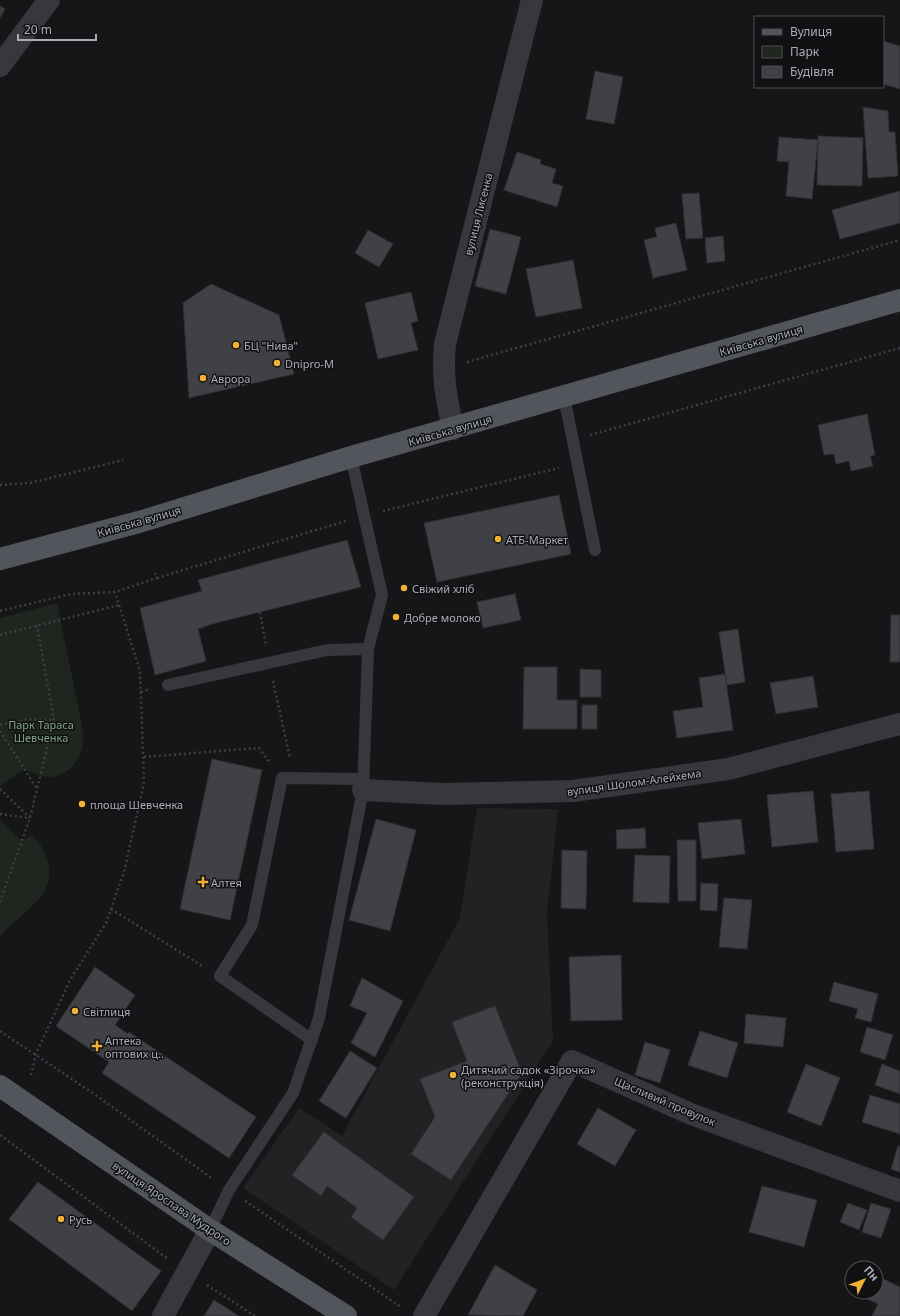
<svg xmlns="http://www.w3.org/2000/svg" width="900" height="1316" viewBox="0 0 900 1316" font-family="'Noto Sans',sans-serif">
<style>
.built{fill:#222225}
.green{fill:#1e261f}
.building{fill:#404145;stroke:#303034}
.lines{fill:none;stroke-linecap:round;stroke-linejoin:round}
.path{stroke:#3d3f44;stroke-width:2.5;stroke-dasharray:2 3;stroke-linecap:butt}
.service{stroke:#37383d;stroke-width:12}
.minor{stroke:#37383d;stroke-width:22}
.tertiary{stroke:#37383d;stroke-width:22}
.primary{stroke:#53555c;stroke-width:22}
.poi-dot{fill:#f2b134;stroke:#111113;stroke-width:1.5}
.labels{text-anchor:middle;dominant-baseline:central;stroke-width:3;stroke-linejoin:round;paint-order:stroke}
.street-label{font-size:11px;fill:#a8adb8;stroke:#111113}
.poi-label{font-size:11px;fill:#a8adb8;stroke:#111113;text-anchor:start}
.park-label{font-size:11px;fill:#7fa381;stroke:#111113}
</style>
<rect width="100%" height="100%" fill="#161618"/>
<path class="built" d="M477,808L558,809L547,913L553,1041L394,1290L243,1188L299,1108L342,1136L460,918Z"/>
<g class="green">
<path d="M57,603L83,731C86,751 74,774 51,777C42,778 32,772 24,769L0,786V618Z"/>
<path d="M0,821L22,841L32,835C41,844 47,854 49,867C53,901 16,914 0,938Z"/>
</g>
<g class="building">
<path d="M0,6L5,9L0,18Z"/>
<path d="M883,41L900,46V89L883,84Z"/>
<path d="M595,71L623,77L614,124L586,119Z"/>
<path d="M863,107L888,111L889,132H895L898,176L868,178Z"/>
<path d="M818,136L863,138L862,186L817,185Z"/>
<path d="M779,137L818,140L812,199L786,196L789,162L777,161Z"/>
<path d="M517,152L541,160L540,164L556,169L552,183L563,186L557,207L504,190Z"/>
<path d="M900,191V223L840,239L832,210Z"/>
<path d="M699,193L703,238L686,239L682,194Z"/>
<path d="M676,223L687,270L653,278L644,240L657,237L655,228Z"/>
<path d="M490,229L521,237L506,294L475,286Z"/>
<path d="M368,230L393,244L379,267L355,253Z"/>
<path d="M723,236L725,261L707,263L705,238Z"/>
<path d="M573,260L582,308L536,317L526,269Z"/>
<path d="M211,284L279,315L294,374L189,398L183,303Z"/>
<path d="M411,292L418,321L411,323L418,350L378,359L365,303Z"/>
<path d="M867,414L875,455L870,456L873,466L851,471L849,461L836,464L834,454L824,455L818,425Z"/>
<path d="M559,495L571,554L437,582L424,523Z"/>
<path d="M347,540L361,587L212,624L198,629L206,661L155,675L140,608L202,591L198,580Z"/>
<path d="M515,594L521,620L483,628L477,602Z"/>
<path d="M891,615H900V662H890Z"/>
<path d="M738,629L745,682L727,685L719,632Z"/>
<path d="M524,667H557V700H577V729H523Z"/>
<path d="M580,669L601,670V697H580Z"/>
<path d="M725,674L733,730L677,738L673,711L703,707L699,678Z"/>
<path d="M813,676L818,707L776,714L770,683Z"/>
<rect x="582" y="705" width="15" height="24"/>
<path d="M212,759L262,770L230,920L180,909Z"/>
<path d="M813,791L818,842L772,847L767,795Z"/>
<path d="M869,791L874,849L836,852L831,794Z"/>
<path d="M376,819L416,830L390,931L349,920Z"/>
<path d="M741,819L745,854L702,859L698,823Z"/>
<path d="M645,828L646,848L617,849L616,830Z"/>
<path d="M677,840H696V901H678Z"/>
<path d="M562,850L587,851L586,909L561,908Z"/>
<path d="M635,855L670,856L669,903L633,902Z"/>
<path d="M701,883L718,884L717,911L700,910Z"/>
<path d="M724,898L752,900L747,949L719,947Z"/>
<path d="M621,955L622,1020L571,1021L569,957Z"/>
<path d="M95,967L135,995L115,1025L128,1034L129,1032L256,1117L229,1158L102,1073L109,1062L56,1026Z"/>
<path d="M362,978L403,1001L375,1057L351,1043L367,1013L350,1006Z"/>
<path d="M834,982L878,994L871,1022L855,1018L858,1009L829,1001Z"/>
<path d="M495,1006L522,1073L451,1180L411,1154L435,1117L420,1079L467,1061L452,1022Z"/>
<path d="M746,1014L786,1018L783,1047L744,1043Z"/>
<path d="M867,1027L893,1035L885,1060L860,1052Z"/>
<path d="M700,1031L738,1043L727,1078L688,1065Z"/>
<path d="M645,1042L670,1050L660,1083L635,1075Z"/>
<path d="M350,1051L377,1068L346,1118L319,1101Z"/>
<path d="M806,1064L840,1078L821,1126L787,1112Z"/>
<path d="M882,1064L900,1071V1094L875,1085Z"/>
<path d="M870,1095L900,1104V1134L862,1122Z"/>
<path d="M598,1108L636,1130L615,1166L577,1144Z"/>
<path d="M324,1132L414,1197L383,1240L351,1217L357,1208L327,1186L321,1196L292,1175Z"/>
<path d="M898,1146H900V1172L891,1169Z"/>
<path d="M38,1182L161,1271L132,1311L9,1219Z"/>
<path d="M762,1186L817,1200L804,1247L749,1232Z"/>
<path d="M848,1203L867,1210L859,1230L840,1222Z"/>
<path d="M871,1203L891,1209L881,1238L862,1232Z"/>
<path d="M495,1265L537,1290L523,1316L468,1315Z"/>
<path d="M877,1276L900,1287V1316H872L878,1304L867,1299L870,1292H876Z"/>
<path d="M214,1300L239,1316H204Z"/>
</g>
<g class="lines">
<g class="path">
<path d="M467,362L900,240"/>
<path d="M590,435L900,348"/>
<path d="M0,485L30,483L123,460"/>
<path d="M383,511L559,468"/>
<path d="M157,578L346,521"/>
<path d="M0,611L71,594L115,592L157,578L155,573"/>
<path d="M260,612L266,645"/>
<path d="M0,635L119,605"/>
<path d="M273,681L290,758"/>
<path d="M141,692L150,689"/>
<path d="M0,725L28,719L54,720"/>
<path d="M0,731L37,789"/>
<path d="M144,757L259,748L271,764"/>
<path d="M0,789L30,818"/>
<path d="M0,814L29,818"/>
<path d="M0,902L30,818L54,720L37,625"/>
<path d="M111,909L204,967"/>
<path d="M0,1031L97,1096L213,1179"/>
<path d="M31,1075L36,1054L70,980L106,923L124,872L144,783L140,671L115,592"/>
<path d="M0,1135L168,1259"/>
<path d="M245,1201L401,1307"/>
<path d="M207,1285L255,1316"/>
</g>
<g class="service">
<path d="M564,397L595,550"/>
<path d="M168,685L327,650L368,649"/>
<path d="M312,1040L220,976L252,925L282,778L363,779"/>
<path d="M210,1230L229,1190L293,1093L319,1018L363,790L368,649L382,595L351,457"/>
</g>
<g class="minor">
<path d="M0,66L49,0"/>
<path d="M453,429C446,397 442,377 445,344L532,0"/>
<path d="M363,790L443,794L573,791L728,769L900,724"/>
<path d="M424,1316L572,1061L691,1114L900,1191"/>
</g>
<path class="tertiary" d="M163,1316L210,1230"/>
<g class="primary">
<path d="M0,559L139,522L351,457L900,300"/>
<path d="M0,1086L210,1230L346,1316"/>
</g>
</g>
<g class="poi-dot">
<circle cx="236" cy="345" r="4"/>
<circle cx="277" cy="363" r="4"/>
<circle cx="203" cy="378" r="4"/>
<circle cx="498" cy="539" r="4"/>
<circle cx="404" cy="588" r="4"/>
<circle cx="396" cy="617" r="4"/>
<circle cx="82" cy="804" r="4"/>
<path d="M201 876h4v4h4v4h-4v4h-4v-4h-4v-4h4z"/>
<circle cx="75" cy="1011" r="4"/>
<path d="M95 1040h4v4h4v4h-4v4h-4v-4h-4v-4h4z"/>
<circle cx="453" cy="1075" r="4"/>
<circle cx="61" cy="1219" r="4"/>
</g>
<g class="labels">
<g class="street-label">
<text transform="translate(478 214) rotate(-76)">вулиця Лисенка</text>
<text transform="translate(761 340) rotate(-16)">Київська вулиця</text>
<text transform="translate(450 430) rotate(-16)">Київська вулиця</text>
<text transform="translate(139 521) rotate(-16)">Київська вулиця</text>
<text transform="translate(634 782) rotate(-8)">вулиця Шолом-Алейхема</text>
<text transform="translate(665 1101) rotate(23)">Щасливий провулок</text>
<text transform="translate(172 1203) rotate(34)">вулиця Ярослава Мудрого</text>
</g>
<g class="poi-label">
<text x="244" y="345">БЦ "Нива"</text>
<text x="285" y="363">Dnipro-M</text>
<text x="211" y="378">Аврора</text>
<text x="506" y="539">АТБ-Маркет</text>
<text x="412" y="588">Свіжий хліб</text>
<text x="404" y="617">Добре молоко</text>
<text x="90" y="804">площа Шевченка</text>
<text x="211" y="882">Алтея</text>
<text x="83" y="1011">Світлиця</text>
<text x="105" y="1040">Аптека<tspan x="105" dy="13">оптових ц‥</tspan></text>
<text x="461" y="1069">Дитячий садок «Зірочка»<tspan x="461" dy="13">(реконструкція)</tspan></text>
<text x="69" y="1219">Русь</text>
</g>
<g class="park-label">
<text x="41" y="724">Парк Тараса<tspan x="41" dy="13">Шевченка</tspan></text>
</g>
</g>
<rect x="754" y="16" width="130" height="72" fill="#111113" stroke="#4d4f55"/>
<rect x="762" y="29" width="20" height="6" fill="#53555c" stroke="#4d4f55"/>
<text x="790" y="36" font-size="12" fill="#a8adb8">Вулиця</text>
<rect x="762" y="46" width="20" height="12" fill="#1e261f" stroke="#4d4f55"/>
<text x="790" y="56" font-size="12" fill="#a8adb8">Парк</text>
<rect x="762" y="66" width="20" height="12" fill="#404145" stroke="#4d4f55"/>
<text x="790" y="76" font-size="12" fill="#a8adb8">Будівля</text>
<g transform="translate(864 1280) rotate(48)"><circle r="19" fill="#111113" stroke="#4d4f55"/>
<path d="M0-3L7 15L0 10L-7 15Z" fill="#f2b134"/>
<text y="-6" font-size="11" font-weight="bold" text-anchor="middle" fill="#a8adb8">Пн</text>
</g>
<path d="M18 34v6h78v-6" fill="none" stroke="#a8adb8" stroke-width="2"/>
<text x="24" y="34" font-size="12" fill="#a8adb8" stroke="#111113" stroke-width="3" paint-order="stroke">20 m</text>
</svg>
